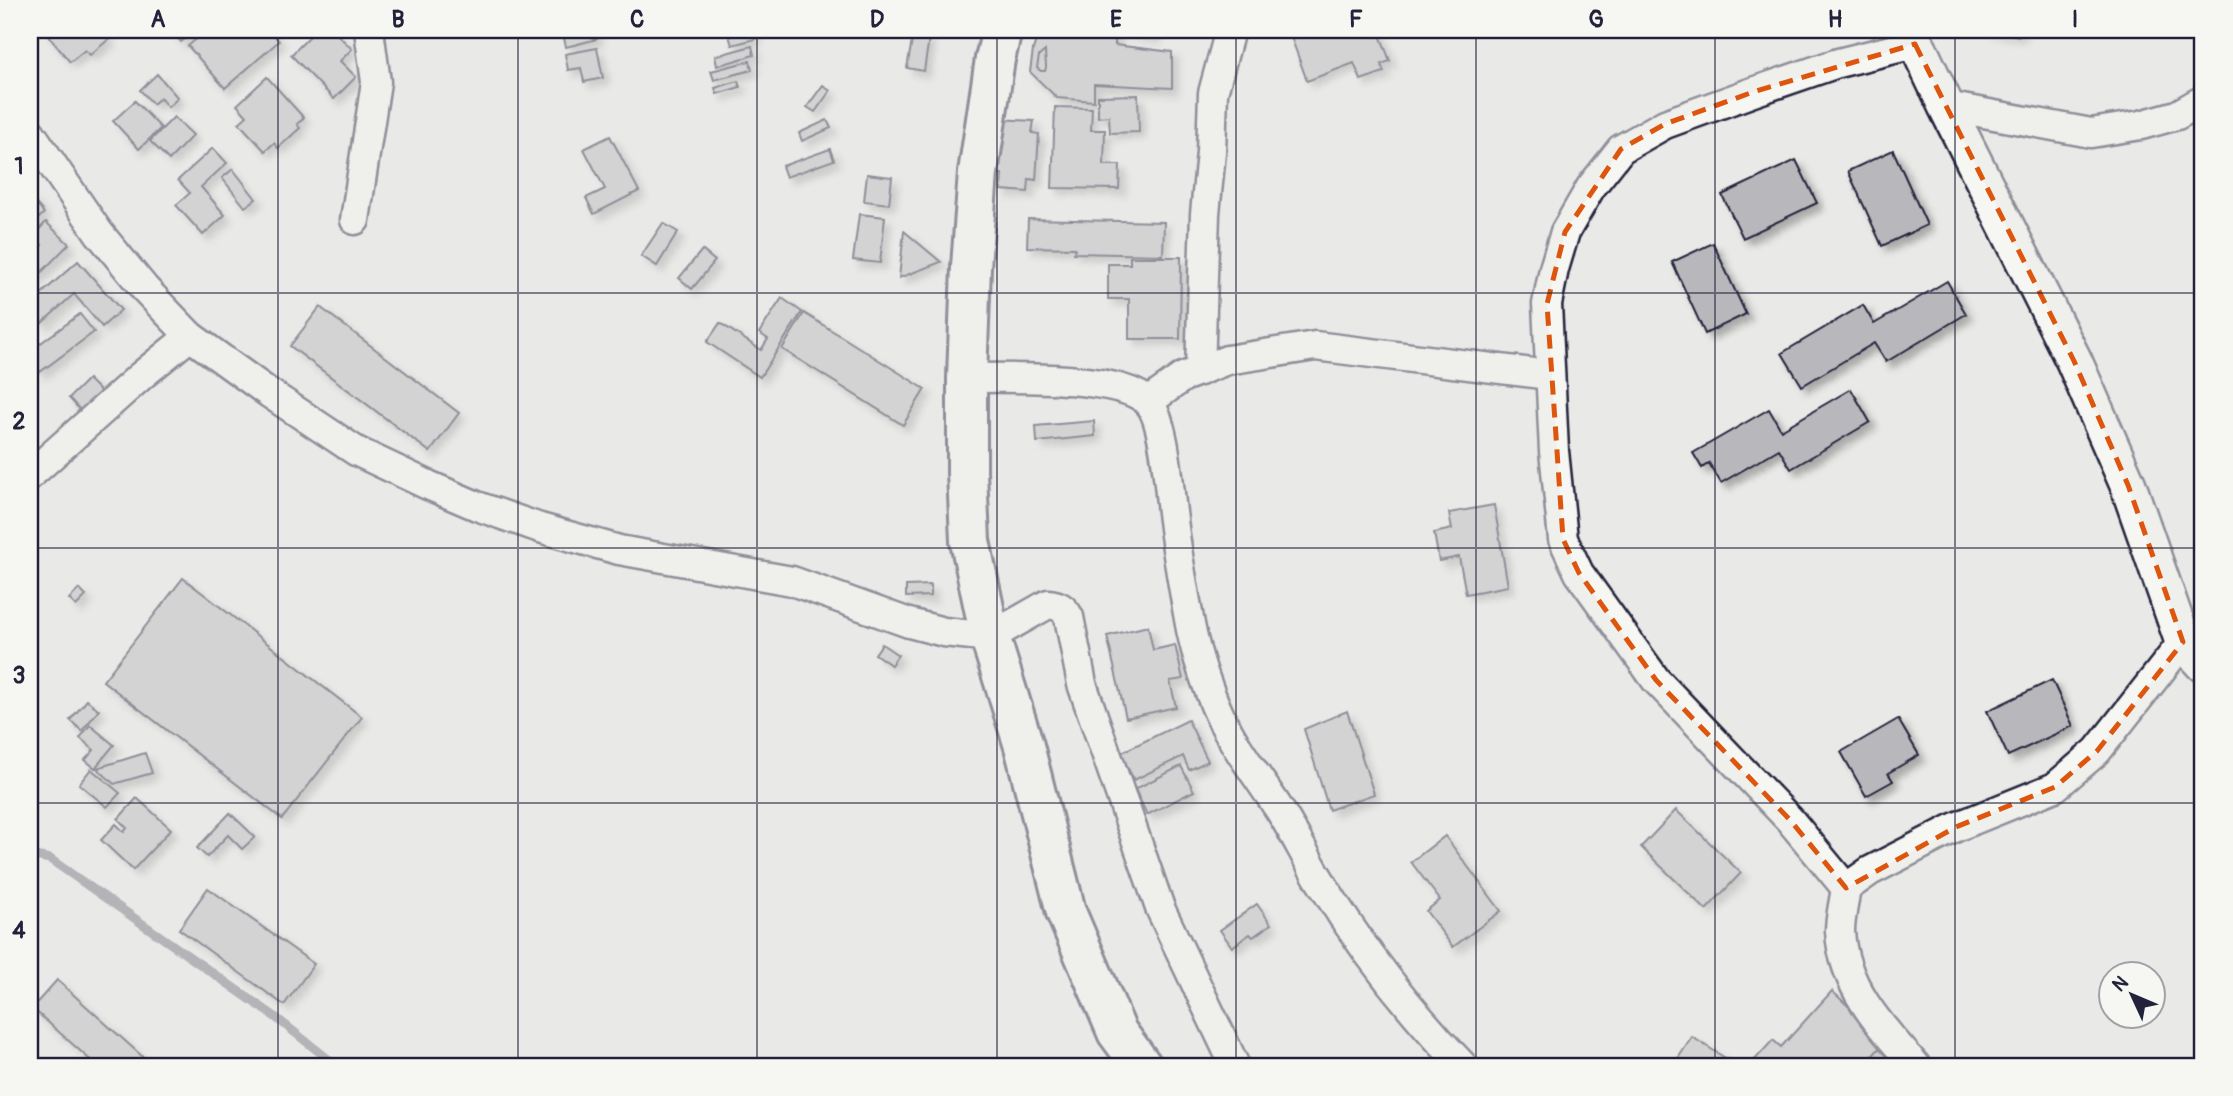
<svg xmlns="http://www.w3.org/2000/svg" width="2233" height="1096" viewBox="0 0 2233 1096" font-family="Pangolin,sans-serif">
<style>
.lines{fill:none;stroke-linecap:round;stroke-linejoin:round}
.stream{stroke:#71717f;stroke-width:9}
.building{fill:#b8b8bc;stroke:#22223b;stroke-width:2;fill-rule:evenodd;filter:url(#shadow)}
.minor-casing{stroke:#22223b;stroke-width:33}
.tertiary-casing{stroke:#22223b;stroke-width:40}
.secondary-casing{stroke:#22223b;stroke-width:44}
.minor{stroke:#f6f6f2;stroke-width:28}
.tertiary{stroke:#f6f6f2;stroke-width:35}
.secondary{stroke:#f6f6f2;stroke-width:38}
.marked{fill:none;stroke:#de560e;stroke-width:5;stroke-dasharray:14 9;stroke-linejoin:round}
.grid{fill:none;stroke:#22223b;stroke-width:2;stroke-opacity:0.55}
.neatline{fill:none;stroke:#22223b;stroke-width:2.5}
.grid-label{font-size:23px;text-anchor:middle;font-weight:bold;fill:#22223b}
</style>
<defs>
<filter id="shadow"><feDropShadow dx="6" dy="6" stdDeviation="3.5" flood-color="#0004"/></filter>
</defs>
<rect width="100%" height="100%" fill="#e9e9e7"/>
<filter id="ink" filterUnits="userSpaceOnUse"><feTurbulence type="fractalNoise" baseFrequency=".0143" numOctaves="2"/><feDisplacementMap in="SourceGraphic" scale="14" xChannelSelector="R" yChannelSelector="G"/><feConvolveMatrix kernelMatrix="1 2 1 2 8 2 1 2 1" color-interpolation-filters="sRGB"/></filter>
<g filter="url(#ink)">
<g class="lines">
<path class="stream" d="M30,855L50,859L274,1016L337,1066"/>
</g>
<g class="building">
<path d="M47,30H77L80,34L85,30H102L109,39L90,55L85,50L70,62L45,32Z"/>
<path d="M171,30H197L181,42Z"/>
<path d="M207,30H270L279,41L225,88L188,46Z"/>
<path d="M316,30H333L352,49L340,61L356,77L334,99L291,55Z"/>
<path d="M581,30H595L597,39L566,47L563,34Z"/>
<path d="M753,30L755,39L732,45L729,36Z"/>
<path d="M1043,30H1115V45L1172,52V88L1094,84V101L1057,98L1030,72L1033,50L1037,36ZM1045,51L1046,67L1045,71H1041L1037,68L1039,56Z"/>
<path d="M1116,30H1156L1154,37Z"/>
<path d="M1303,30H1378L1390,61L1381,64L1384,72L1361,80L1354,63L1307,81L1290,34Z"/>
<path d="M1985,30H2021L2020,36Z"/>
<path d="M913,35L929,38L924,71L907,68Z"/>
<path d="M752,46L754,55L717,66L715,56Z"/>
<path d="M597,48L603,78L584,82L581,68L568,70L565,54Z"/>
<path d="M750,61L752,70L714,80L711,71Z"/>
<path d="M157,74L178,98L168,107L160,98L153,104L140,90Z"/>
<path d="M267,77L304,118L297,124L300,128L278,148L274,143L265,151L239,123L247,116L237,105Z"/>
<path d="M738,81L740,87L717,94L715,88Z"/>
<path d="M823,85L830,91L815,112L807,107Z"/>
<path d="M1138,95L1139,132L1110,133L1109,116L1098,117V96Z"/>
<path d="M135,101L161,128L139,149L113,121Z"/>
<path d="M1055,107L1092,108L1091,130H1105L1104,165H1120L1119,189L1052,188Z"/>
<path d="M174,117L193,135L169,160L150,141Z"/>
<path d="M999,119L1034,121L1032,133L1039,134L1036,180L1029,179L1028,192L1001,190L1002,174H995Z"/>
<path d="M827,120L831,128L802,141L799,133Z"/>
<path d="M610,136L639,191L594,214L586,198L605,189L584,149Z"/>
<path d="M213,148L227,163L201,187L225,215L203,235L176,205L190,193L178,180Z"/>
<path d="M830,149L834,160L786,177L782,166Z"/>
<path d="M1893,150L1927,225L1882,246L1848,171Z"/>
<path d="M1796,160L1817,203L1743,238L1722,195Z"/>
<path d="M233,169L256,199L245,207L222,178Z"/>
<path d="M867,174L892,177L889,204L864,201Z"/>
<path d="M30,197L44,213L30,227Z"/>
<path d="M859,214L885,217L880,263L853,260Z"/>
<path d="M1028,219L1164,222L1163,255L1074,253L1075,248L1027,247Z"/>
<path d="M46,222L69,244L30,284V258L42,245L33,236Z"/>
<path d="M663,223L678,232L657,266L641,256Z"/>
<path d="M904,231L941,262L899,278Z"/>
<path d="M1713,243L1746,314L1705,334L1672,262Z"/>
<path d="M702,250L715,261L692,289L679,278Z"/>
<path d="M1130,257H1181L1180,339H1129V299H1108V264H1130Z"/>
<path d="M78,261L121,310L102,327L74,294L42,323L30,309V304Z"/>
<path d="M1947,281L1966,314L1886,362L1874,343L1802,386L1782,353L1863,305L1874,324Z"/>
<path d="M782,298L802,312L760,377L707,342L720,323L761,350L768,339L759,333Z"/>
<path d="M320,307L459,413L430,452L290,346Z"/>
<path d="M804,313L925,389L903,425L782,349Z"/>
<path d="M80,314L94,332L40,372L30,359V351Z"/>
<path d="M88,379L101,392L81,411L69,398Z"/>
<path d="M1851,389L1870,422L1791,469L1779,449L1721,483L1709,463L1702,468L1693,453L1769,409L1781,430Z"/>
<path d="M1094,421L1095,436L1037,442L1036,426Z"/>
<path d="M1494,505L1508,586L1466,594L1459,557L1439,561L1434,533L1452,529L1449,513Z"/>
<path d="M183,578L362,717L282,819L103,681Z"/>
<path d="M931,585V596L906,597V586Z"/>
<path d="M79,589L86,596L76,606L69,599Z"/>
<path d="M1148,626L1153,650L1175,645L1183,679L1170,681L1176,707L1126,718L1107,636Z"/>
<path d="M882,644L898,655L891,665L875,654Z"/>
<path d="M2052,680L2073,726L2008,756L1987,711Z"/>
<path d="M87,700L99,710L82,731L70,720Z"/>
<path d="M1347,711L1374,794L1329,810L1304,729Z"/>
<path d="M1898,719L1919,755L1888,773L1893,781L1866,796L1841,752Z"/>
<path d="M1188,720L1208,761L1189,770L1183,756L1134,780L1120,753Z"/>
<path d="M90,725L114,745L95,768L85,760L94,750L80,738Z"/>
<path d="M145,753L152,773L114,784L97,768Z"/>
<path d="M1181,766L1194,791L1147,815L1135,789Z"/>
<path d="M91,769L120,793L107,807L79,784Z"/>
<path d="M137,798L171,829L133,870L101,840L116,824L124,832L127,828L118,819Z"/>
<path d="M1676,810L1741,873L1706,910L1641,847Z"/>
<path d="M230,813L255,837L242,849L228,835L207,857L197,848Z"/>
<path d="M1445,836L1501,911L1453,947L1426,911L1440,900L1411,862Z"/>
<path d="M208,888L314,964L284,1005L179,929Z"/>
<path d="M1257,904L1271,924L1253,937L1250,934L1232,947L1220,930Z"/>
<path d="M57,980L153,1066H97L32,1008Z"/>
<path d="M1832,991L1886,1041L1863,1066H1754L1751,1064L1773,1040L1781,1047Z"/>
<path d="M1692,1037L1738,1066H1673Z"/>
</g>
<g class="lines">
<defs>
<g id="minor">
<path d="M1946,106L2091,133L2141,125L2177,115L2203,100"/>
<path d="M30,132L99,233L145,289L190,336L269,393L356,451L428,485L477,506L540,528L619,550L792,581L909,623L944,632L990,637L1048,604C1059,605 1064,608 1069,617L1082,684L1160,908L1235,1066"/>
<path d="M355,220L376,82L369,30"/>
<path d="M1200,371L1205,214L1211,152L1213,93L1230,30"/>
<path d="M967,378C1007,378 1120,374 1148,402C1166,421 1169,493 1173,520C1177,553 1183,586 1189,619C1194,648 1204,678 1215,705C1231,743 1257,775 1279,809C1294,832 1306,858 1321,882C1361,948 1410,1011 1463,1066"/>
<path d="M1148,402L1183,377L1227,360L1315,346L1549,375"/>
<path d="M30,475L142,375L190,336"/>
<path d="M1846,888L1790,820L1656,680L1579,573L1563,539L1554,451L1547,304L1554,269L1565,232L1591,187L1621,149L1665,124L1753,92L1838,63L1915,44"/>
<path d="M1916,1066C1881,1027 1843,987 1840,931C1840,918 1844,902 1846,888L1870,871L1956,827L2055,787L2097,751L2183,642"/>
</g>
<path id="tertiary" d="M1910,30L1946,106L2074,361L2128,485L2183,642L2203,664"/>
<path id="secondary" d="M1002,30L995,59L978,173L971,267L967,378V472L970,541L990,637L1024,746L1066,912L1117,1032L1142,1066"/>
</defs>
<use href="#minor" class="minor-casing"/>
<use href="#tertiary" class="tertiary-casing"/>
<use href="#secondary" class="secondary-casing"/>
<use href="#minor" class="minor"/>
<use href="#tertiary" class="tertiary"/>
<use href="#secondary" class="secondary"/>
</g>
</g>
<path d="M0 0H2233V1096H0ZM1915,44L2074,361L2128,485L2183,642L2097,751L2055,787L1956,827L1846,888L1790,820L1656,680L1579,573L1563,539L1547,304L1565,232L1621,149L1665,124L1753,92Z" fill="#e9e9e7" fill-opacity=".55" fill-rule="evenodd"/>
<path class="marked" d="M1915,44L2074,361L2128,485L2183,642L2097,751L2055,787L1956,827L1846,888L1790,820L1656,680L1579,573L1563,539L1547,304L1565,232L1621,149L1665,124L1753,92Z"/>
<path class="grid" d="M278,30V1066M518,30V1066M757,30V1066M997,30V1066M1236,30V1066M1476,30V1066M1715,30V1066M1955,30V1066M30,293H2203M30,548H2203M30,803H2203"/>
<rect width="2233" height="1096" fill="none" stroke="#f6f6f2" stroke-width="77"/>
<g transform="translate(2132 995) rotate(314)"><circle r="33" fill="#f6f6f2" stroke="#a1a1a9" stroke-width="2"/>
<path d="M0-5L12 26L0 18L-12 26Z" fill="#22223b"/>
<text y="-10" font-size="19" font-weight="bold" text-anchor="middle" fill="#22223b">N</text>
</g>
<rect x="38" y="38" width="2156" height="1020" class="neatline"/>
<g class="grid-label">
<text x="158" y="27">A</text>
<text x="398" y="27">B</text>
<text x="637" y="27">C</text>
<text x="877" y="27">D</text>
<text x="1116" y="27">E</text>
<text x="1356" y="27">F</text>
<text x="1596" y="27">G</text>
<text x="1835" y="27">H</text>
<text x="2075" y="27">I</text>
<text x="19" y="174">1</text>
<text x="19" y="429">2</text>
<text x="19" y="683">3</text>
<text x="19" y="938">4</text>
</g>
</svg>
